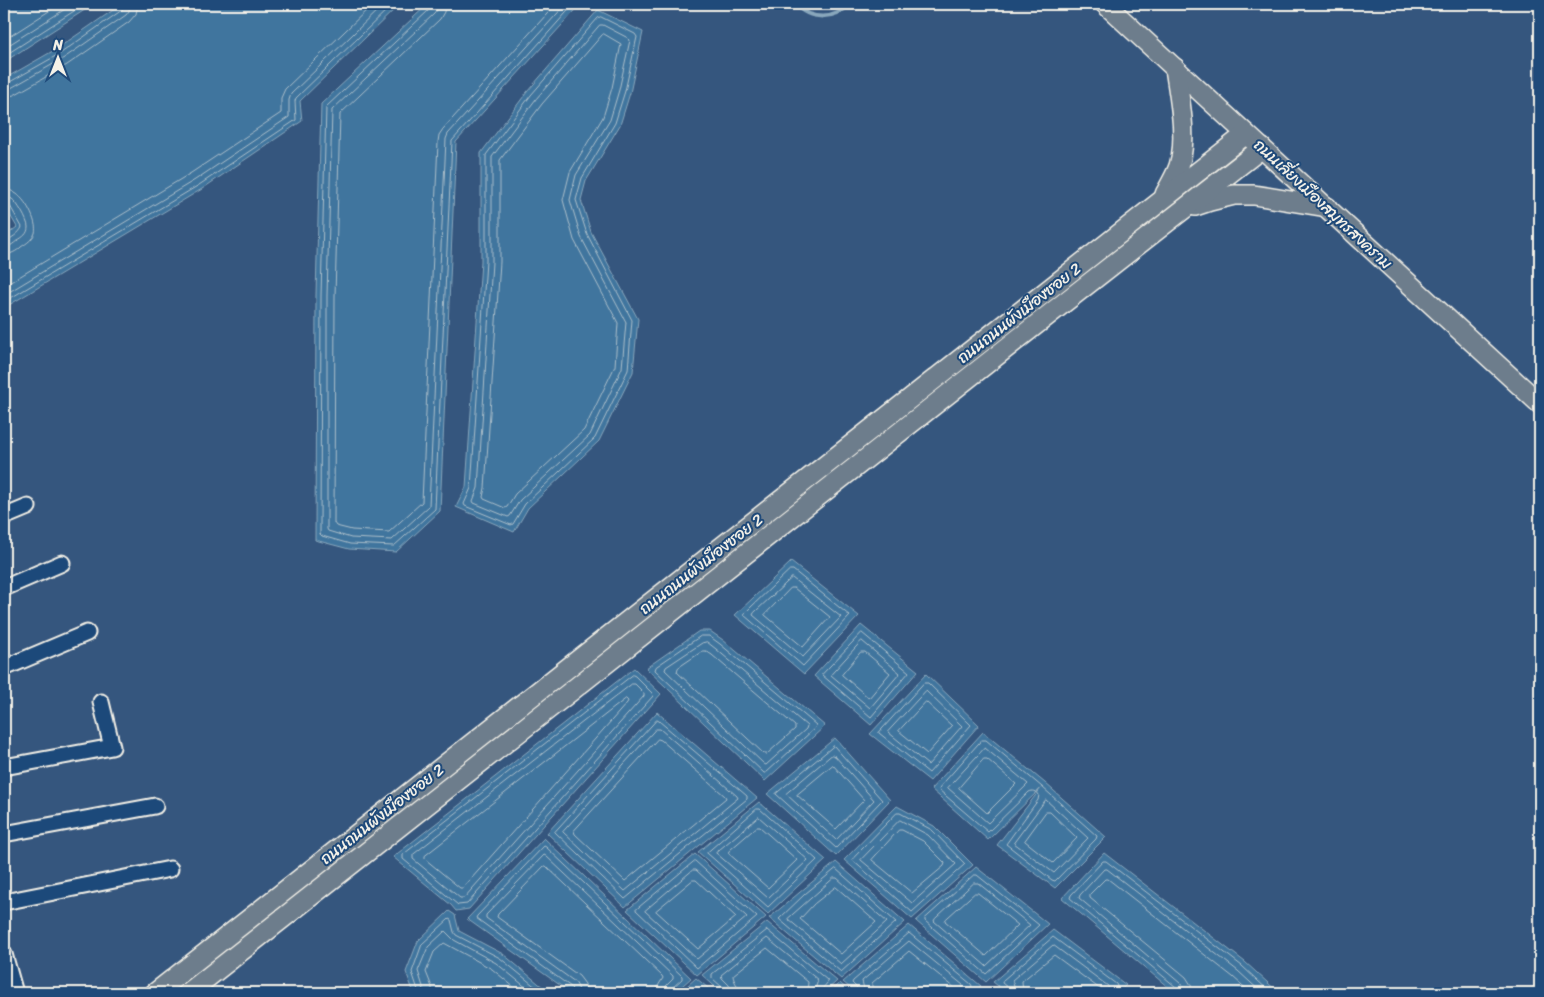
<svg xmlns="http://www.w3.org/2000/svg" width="1544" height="997" viewBox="0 0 1544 997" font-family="Sriracha,'Playpen Sans Thai',sans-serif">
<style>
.water{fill:#41759e;stroke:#89a7bc}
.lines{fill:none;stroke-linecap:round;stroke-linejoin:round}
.shore{stroke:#acbfca;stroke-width:1}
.stream{stroke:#89a7bc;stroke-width:4}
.minor-casing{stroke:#f4f1e8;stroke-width:19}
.major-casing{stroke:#f4f1e8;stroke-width:22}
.minor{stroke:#1f4a7a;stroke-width:15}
.major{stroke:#6d7d8c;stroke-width:19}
.labels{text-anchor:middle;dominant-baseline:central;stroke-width:4;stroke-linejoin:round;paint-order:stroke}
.street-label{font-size:16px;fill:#f4f1e8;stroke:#1f4a7a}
</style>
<rect width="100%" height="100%" fill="#35567e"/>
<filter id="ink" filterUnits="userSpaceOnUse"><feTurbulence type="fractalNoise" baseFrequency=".02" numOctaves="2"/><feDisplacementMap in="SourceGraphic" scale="10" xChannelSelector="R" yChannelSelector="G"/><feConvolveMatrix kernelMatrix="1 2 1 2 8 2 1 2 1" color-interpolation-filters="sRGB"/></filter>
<g filter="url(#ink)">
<g class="water">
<path d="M4,4H94L4,62Z"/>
<path d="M119,4H400L300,101L302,121L202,189L4,308V237L17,227L4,205V79L58,48L119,6Z"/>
<path d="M428,4H581L456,142L440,511L396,552L349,549L315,540L316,295L321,104Z"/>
<path d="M598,10L643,32L630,93L620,125L586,181L581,200L591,232L638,319L633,372L599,441L528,508L514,532L456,507L466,487L481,261V153L527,92Z"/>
<path d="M791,562L859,616L804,674L735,615Z"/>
<path d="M861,625L918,671L871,725L814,676Z"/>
<path d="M699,631H710L723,640L825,726L765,781L646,668Z"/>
<path d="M634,668L661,694L469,909L456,911L451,905L393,857Z"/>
<path d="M926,674L979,725L930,781L870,734Z"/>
<path d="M657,712L757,798L625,907L547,833Z"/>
<path d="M983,732L1045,783L1106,837L1055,888L997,845L1042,787L988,840L931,789Z"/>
<path d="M835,738L890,800L836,856L767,794Z"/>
<path d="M759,802L826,860L768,914L698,852Z"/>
<path d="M897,806L934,826L973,865L912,919L844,860Z"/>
<path d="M544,838L691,978L674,993H571L467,919Z"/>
<path d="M1104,853L1245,962L1279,993H1175L1062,898Z"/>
<path d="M695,854L766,917L697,975L627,910Z"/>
<path d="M836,862L905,922L841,979L769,918Z"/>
<path d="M976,867L1048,924L986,982L916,921Z"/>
<path d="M449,911L455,915L459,931L503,954L550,993H414L406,972L418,941Z"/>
<path d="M767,922L837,981L824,993H722L702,975Z"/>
<path d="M909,925L981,986L972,993H856L843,982Z"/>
<path d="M1053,930L1126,985L1118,993H1007L993,982Z"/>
<path d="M696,978L714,993H679Z"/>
<path d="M840,983L851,993H829Z"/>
</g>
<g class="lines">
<g class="shore">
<path d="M431,4L429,10L326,107L321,296L320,534L322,536L350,544L394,546L435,509L452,141L574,4"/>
<path d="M438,4L437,10L434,14L332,110L327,296V529L328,531L351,538L392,540L429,506L446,139L448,134L566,4"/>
<path d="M445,4L444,12L440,19L340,114L335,296L334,523L336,526L352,530L389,532L422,502L438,142L439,135L443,129L556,4"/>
<path d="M601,17L635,34L637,37L625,91L615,123L582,178L576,200L587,234L632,320L628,370L595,438L525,504L513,524L511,525L465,506L464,504L471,488L486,261V155L531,95L598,18Z"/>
<path d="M600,25H603L628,38L630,40L619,90L610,120L576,175L570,200L581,237L626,322L622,368L590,435L520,500L510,516L508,517L474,503L473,501L478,488L492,262V157L536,99Z"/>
<path d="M604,34L621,44L612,88L603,117L570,172L563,200L574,240L618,323L615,366L584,430L515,494L507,507L505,508L484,499L483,497L485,488L500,262V160L542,104L602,35Z"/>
<path d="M4,40L60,4"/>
<path d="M4,48L73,4"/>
<path d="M4,56L85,4"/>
<path d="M4,83H8L61,53L122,10L124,4"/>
<path d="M4,90L11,88L64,58L126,15L129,11L130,4"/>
<path d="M4,97L14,95L67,65L129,22L136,14L138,4"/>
<path d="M4,190C8,190 11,190 15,193C25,198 38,222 35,233C32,240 27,243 21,247C16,252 11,254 4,255"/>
<path d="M4,197C7,198 9,197 12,199C17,202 28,221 28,227C28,234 23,237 18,240C13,244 10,247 4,247"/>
<path d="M4,204L10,206L22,227C20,233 10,240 4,241"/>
<path d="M4,286L191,173L281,113V98L285,89L373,4"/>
<path d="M4,295L195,180L289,117V100L291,94L384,4"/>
<path d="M4,302L199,185L296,120L295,101L296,98L393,4"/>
<path d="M790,570H793L850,616L803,666L744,615L745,613Z"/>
<path d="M792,578L841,617L803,657L753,615L754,613Z"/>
<path d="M791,588H794L830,617L803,647L765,615Z"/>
<path d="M862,633L909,672L871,717L822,675Z"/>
<path d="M701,636H709L720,644L816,725L815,728L766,773H764L655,670L656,667Z"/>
<path d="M862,641L900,673L870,708L831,675Z"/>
<path d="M707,642L716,649L807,726L806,729L766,765L764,764L665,670L666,667L702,643Z"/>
<path d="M703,651H706L712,655L795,726V729L767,754H764L677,672L678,668Z"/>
<path d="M861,652H865L890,673L869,698L842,675Z"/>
<path d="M633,675L635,676L652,693L653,696L467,904L458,905L403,859V855Z"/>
<path d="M924,683H928L971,725L929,773L879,733Z"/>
<path d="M632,684H635L644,693V696L464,898H460L413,859V855Z"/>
<path d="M926,691L962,726L928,765L888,732Z"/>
<path d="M626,699L628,701L627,703L463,888H460L425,859V856Z"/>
<path d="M926,702L952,726L927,754L899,731Z"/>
<path d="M657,720L659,721L747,796V799L625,899L555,832Z"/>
<path d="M656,729H660L737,796L738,798L625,891L563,832Z"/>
<path d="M658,739L661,740L725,796L726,798L625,881L575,834L574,831Z"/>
<path d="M982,740H986L1042,787L1097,836L1096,839L1055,881L1052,880L1006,844L1038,800L1039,795C1037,791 1033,790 1029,792L988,832L939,790L940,787Z"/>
<path d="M834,746L882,800L836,848L776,794Z"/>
<path d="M985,748L1028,784L988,823L948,788Z"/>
<path d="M832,755L835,756L874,800L836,840L786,794Z"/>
<path d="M984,759H987L1016,784L987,813L959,788Z"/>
<path d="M833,765L864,800L836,829L797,795Z"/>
<path d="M1046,800L1088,838L1054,873L1014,843Z"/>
<path d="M757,809H760L817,860L768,907L707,853Z"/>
<path d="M1046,812H1050L1077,838L1053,863L1025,841Z"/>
<path d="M897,813H900L932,830L965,864L912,912L852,860Z"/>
<path d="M759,817L808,860L768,898L716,853Z"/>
<path d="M900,820L928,835L956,864L912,903L861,860Z"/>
<path d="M757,827H760L797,860L768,888L728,853L729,851Z"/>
<path d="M899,830H902L923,841L945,863L944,866L912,893L872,860Z"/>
<path d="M695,861L757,917L697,968L636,910Z"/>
<path d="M836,869L896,922L841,972L779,919L805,894Z"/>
<path d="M693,870H696L747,917L697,959L645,911Z"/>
<path d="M974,875H977L1039,925L986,974L925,921V919Z"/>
<path d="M834,878H837L887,922L841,964L788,919Z"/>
<path d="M693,880H696L736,917L698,949L656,911Z"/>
<path d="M974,883H978L1030,925L986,966L934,921L935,919Z"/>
<path d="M836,887L876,922L841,954L800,919L814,904Z"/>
<path d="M975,893H978L1018,925L986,956L945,921L946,919Z"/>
<path d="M419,993L412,972L422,944L449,919L451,920L454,932L456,935L500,958L543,993"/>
<path d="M425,993L418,971L428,947L445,931L454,940L496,963L533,993"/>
<path d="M432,993V987L426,972L434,952L444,943L492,969L521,993"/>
<path d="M573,993L571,987L476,918L477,916L544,846L546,847L682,976V979L672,988L671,993"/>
<path d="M579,993L578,987L575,982L486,918V915L544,855L546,856L673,976V979L666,986L665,993"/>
<path d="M587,993L585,984L579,976L497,917L498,914L544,866H546L662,976L663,978L658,986L657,993"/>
<path d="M725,993L723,988L712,978V974L767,930L827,980L828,982L822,989L821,993"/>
<path d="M731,993L729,985L722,978L721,975L767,938L818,980L814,993"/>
<path d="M739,993C739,986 733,981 733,975L767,948L808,982L807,993"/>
<path d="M858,993V989L852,983L853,981L909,933L971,984L972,986L969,993"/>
<path d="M865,993L862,981L909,941L963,985V993"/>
<path d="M872,993V983L909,951L955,988L956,993"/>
<path d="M1009,993L1008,988L1002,983L1003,980L1053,937L1116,984L1117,986L1115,993"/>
<path d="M1016,993L1012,980L1053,945L1108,986L1109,993"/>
<path d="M1023,993L1022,981L1054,955L1100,989L1101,993"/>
<path d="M1178,993L1176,987L1070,898L1071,895L1103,861H1106L1242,966L1271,993"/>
<path d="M1184,993V988L1180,983L1079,898L1080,895L1104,869H1107L1238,971L1262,993"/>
<path d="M1192,993L1191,985L1186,977L1090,898V894L1105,879H1108L1233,977L1251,993"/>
</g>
<path class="stream" d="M795,4C810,21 835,20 850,4"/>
<defs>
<g id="minor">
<path d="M4,517L28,507"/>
<path d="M4,588L62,563"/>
<path d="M4,668L87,633"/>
<path d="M4,767L112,747L101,702"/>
<path d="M4,834L155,806"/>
<path d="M4,902L170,869"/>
<path d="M4,954L15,993"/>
</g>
<g id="major">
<path d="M1105,4L1540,404"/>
<path d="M1165,194C1170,185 1176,175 1179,166C1188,137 1179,97 1175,68"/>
<path d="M1195,206L1210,201L1234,195H1254L1327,207"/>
<path d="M155,993L1246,134"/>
<path d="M188,993L1056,309L1262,148"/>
</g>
</defs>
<use href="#minor" class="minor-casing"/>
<use href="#major" class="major-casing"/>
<use href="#minor" class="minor"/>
<use href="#major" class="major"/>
</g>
</g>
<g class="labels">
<g class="street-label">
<text transform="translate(1323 204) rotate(43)">ถนนเลี่ยงเมืองสมุทรสงคราม</text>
<text transform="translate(1019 313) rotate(-38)">ถนนถนนผังเมืองซอย 2</text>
<text transform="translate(701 564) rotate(-38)">ถนนถนนผังเมืองซอย 2</text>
<text transform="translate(382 814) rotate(-38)">ถนนถนนผังเมืองซอย 2</text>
</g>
</g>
<rect width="1544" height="997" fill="none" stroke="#1f4a7a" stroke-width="20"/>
<rect x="10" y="10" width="1524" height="977" fill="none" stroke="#f4f1e8" stroke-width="2" filter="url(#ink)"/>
<g transform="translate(58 58)" stroke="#1f4a7a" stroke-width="4" paint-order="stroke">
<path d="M0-4L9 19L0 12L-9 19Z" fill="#f4f1e8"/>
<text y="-8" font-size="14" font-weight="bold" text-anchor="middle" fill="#f4f1e8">N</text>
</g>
</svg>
